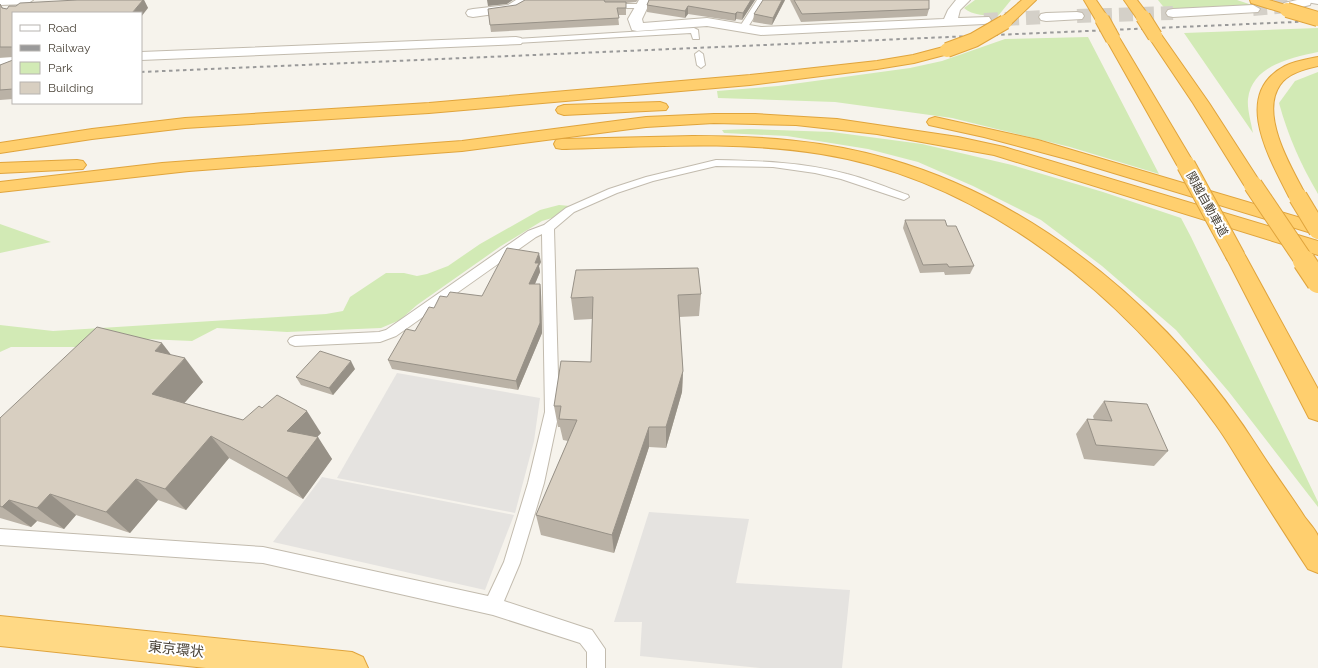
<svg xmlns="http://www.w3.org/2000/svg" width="1318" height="668" viewBox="0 0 1318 668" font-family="Raleway,'Noto Sans JP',sans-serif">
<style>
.green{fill:#d2eab5}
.parking{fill:#e5e3e0}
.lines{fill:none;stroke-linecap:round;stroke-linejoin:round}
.minor-tunnel{stroke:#d4d0c8;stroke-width:14;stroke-dasharray:14 7;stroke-linecap:butt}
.service-casing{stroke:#c2bbae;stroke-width:2}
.minor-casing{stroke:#c2bbae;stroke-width:2}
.tertiary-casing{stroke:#c2bbae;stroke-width:2}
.trunk-casing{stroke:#e0a43c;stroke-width:2}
.motorway-casing{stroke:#e0a43c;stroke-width:2}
.service{fill:#fff;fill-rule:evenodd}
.minor{fill:#fff;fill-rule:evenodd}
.tertiary{fill:#fff;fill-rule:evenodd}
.trunk{fill:#ffd985;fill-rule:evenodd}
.motorway{fill:#ffcf6e;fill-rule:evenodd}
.rail{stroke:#9a9a9a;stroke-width:2;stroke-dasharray:3.5 3.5;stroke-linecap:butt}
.motorway-bridge-far2-casing{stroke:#e0a43c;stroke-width:16;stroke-linecap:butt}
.motorway-bridge-far1-casing{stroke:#e0a43c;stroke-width:20;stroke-linecap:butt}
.motorway-bridge-casing{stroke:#e0a43c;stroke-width:24;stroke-linecap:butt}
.motorway-bridge-far2{stroke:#ffcf6e;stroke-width:14}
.motorway-bridge-far1{stroke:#ffcf6e;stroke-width:18}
.motorway-bridge{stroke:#ffcf6e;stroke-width:22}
.wall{fill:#bab2a6}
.shaded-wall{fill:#979187}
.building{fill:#d8cfc1;stroke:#979187}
.labels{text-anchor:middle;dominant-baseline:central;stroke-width:4;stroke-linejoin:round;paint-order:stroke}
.street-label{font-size:12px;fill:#4b4439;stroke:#fff}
.near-street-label{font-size:14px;fill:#4b4439;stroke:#fff}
</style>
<rect width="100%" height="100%" fill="#f6f3ec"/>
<g class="green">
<path d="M975,0H1011L998,16C988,15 972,16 964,8Z"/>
<path d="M1158,0H1237L1255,6L1166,10Z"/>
<path d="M1318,28V52C1291,58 1252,65 1248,99C1247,109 1251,122 1253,133L1184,33Z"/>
<path d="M1088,37L1159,174L1070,147L952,118L835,102L718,98L717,91L778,86L910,68L942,61L1005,39Z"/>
<path d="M1318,72V194C1301,165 1288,136 1279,103L1295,81Z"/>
<path d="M750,129L832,132L922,144L1012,165L1103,192L1181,218L1191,237L1318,502V507L1229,392L1176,330L1102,266L1041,220L973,186L918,162L868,149L787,136L724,133L722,130Z"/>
<path d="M559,205L570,206L552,218L542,221L501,246L417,305L400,320L381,328L287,332L217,328L192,341L146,339L78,347H11L0,352V325L53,331L326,314L343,311L350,297L386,273H404L417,276L427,274L448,266L480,244L540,210Z"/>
<path d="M0,224L51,242L0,253Z"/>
</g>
<g class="parking">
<path d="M397,373L540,398L534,441L515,513L337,478Z"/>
<path d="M322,477L514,515L485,590L273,542Z"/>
<path d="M649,512L749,519L736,583L850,590L842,668H760L640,656L642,622H614Z"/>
</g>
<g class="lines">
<g class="minor-tunnel">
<path d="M1253,9L1289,6"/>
<path d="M1077,16L1173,13"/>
<path d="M984,20L1046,17"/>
</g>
<defs>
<g id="service">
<path d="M757,0H765L746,30H740L739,28Z"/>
<path d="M1305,0H1318V4L1306,2Z"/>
<path d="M606,4H641L645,6L641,8H606Z"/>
<path d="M694,28L698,30L699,39H693L691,33L516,43L512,41L516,39Z"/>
<path d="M699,51L703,54L705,65L701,68L697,65L695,54Z"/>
<path d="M716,160C760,161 804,162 847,174C867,179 888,188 908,195L909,197L904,200L841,179L815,173L773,167L716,166L653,181L617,193L574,212L554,229L559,412L544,483L520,563L504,601L592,630L605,649V668H587V652L580,643L493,615L263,563L0,545V529L263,547L488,596L504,562L528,483L545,412L542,234L536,237L396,336L380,342L295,346L290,344L288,341L290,338L295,336L379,332L386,330L528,231L544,225L566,208L609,189L646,177Z"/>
</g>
<g id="minor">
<path d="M516,0H531L530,3L516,11L473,17L468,16L466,13L468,10L473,9L508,5Z"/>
<path d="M639,0H651L642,19L643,23L707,18L761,27L944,19L948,10L956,0H970L960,10L958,18L989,17L991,20L989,23L984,24L761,35L707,26L637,31L632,30L628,19Z"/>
<path d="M1297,0H1310L1311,2L1310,5L1289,10L1282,6L1284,3Z"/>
<path d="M1253,5L1260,9L1258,12L1173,17L1168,16L1166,13L1168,10L1173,9Z"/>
<path d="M1077,12L1082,13L1084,16L1082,19L1046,21L1041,20L1039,17L1041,14L1046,13Z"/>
<path d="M516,37L521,38L523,41L521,44L141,60V52Z"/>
<path d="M13,57V65L0,66V58Z"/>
</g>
<path id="tertiary" d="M0,0H33L27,4L0,5Z"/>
<path id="trunk" d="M0,616L352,652L363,657L368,668H206L0,646Z"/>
<g id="motorway">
<path d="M1022,0H1036L1010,25H1000L998,22L1000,19Z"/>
<path d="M1084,0H1096L1109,19L1107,22H1097Z"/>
<path d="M1124,0H1137L1150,17L1148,20H1138Z"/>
<path d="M1250,0H1269L1292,7L1294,10L1287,14L1251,3Z"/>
<path d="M1155,32L1160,33L1209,103L1262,185L1259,189L1253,190L1247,189L1244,185L1193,103L1148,36L1150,33Z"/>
<path d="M1113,35L1118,36L1120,39L1195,165L1192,169L1186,170L1180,169L1177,165L1106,39L1108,36Z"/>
<path d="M947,46L952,47L954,50L952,53L914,63L877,69L750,85L429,113L185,128L92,139L0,153V143L92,129L185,118L429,103L750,75L877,61L913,55Z"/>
<path d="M1318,57V66C1305,69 1288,73 1280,85C1259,115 1292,169 1307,197L1304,201L1298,203L1292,201L1289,197C1270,159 1231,94 1285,66C1295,61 1308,59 1318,57Z"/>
<path d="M660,102L666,104L668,107L666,110L564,115L558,113L556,110L558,107L564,105Z"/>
<path d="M714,114H755L837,119L958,137L1004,147L1318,241V255L994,155L877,134L796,125L714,123L646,127L462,151L189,171L0,192V182L162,163L462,141L646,117Z"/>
<path d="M935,117L1038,140L1318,223V235L1074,161L984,137L929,125L927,122L929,119Z"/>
<path d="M693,136C759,136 825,140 889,159C1042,203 1176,318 1260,451C1274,473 1290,494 1304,516C1308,522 1316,530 1318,536C1318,547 1318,562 1318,573L1308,569C1287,537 1266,504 1246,472C1236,456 1227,440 1216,425C1123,294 983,180 821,154C736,140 648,147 562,149L556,148L554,144L556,140L562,139Z"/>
<path d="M77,160L83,161L86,165L83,169L0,173V163Z"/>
<path d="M1236,250L1243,252L1246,257L1318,389V421L1309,418L1226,257L1229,252Z"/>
</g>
</defs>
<use href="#service" class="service-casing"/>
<use href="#minor" class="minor-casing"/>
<use href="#tertiary" class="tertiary-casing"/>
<use href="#trunk" class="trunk-casing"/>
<use href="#motorway" class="motorway-casing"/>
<use href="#service" class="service"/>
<use href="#minor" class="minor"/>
<use href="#tertiary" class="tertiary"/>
<use href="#trunk" class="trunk"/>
<use href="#motorway" class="motorway"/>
<path class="rail" d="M141,72L1318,21"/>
<defs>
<g id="motorway-bridge-far2">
<path d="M1287,10L1318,19"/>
<path d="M1143,17L1155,36"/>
<path d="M1102,19L1113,39"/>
<path d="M947,50L974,40L1005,22"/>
</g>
<g id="motorway-bridge-far1">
<path d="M1186,165L1236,257"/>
<path d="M1253,185L1305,262"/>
<path d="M1298,197L1318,230"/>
</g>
<path id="motorway-bridge" d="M1304,261L1318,282"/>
</defs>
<use href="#motorway-bridge-far2" class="motorway-bridge-far2-casing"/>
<use href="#motorway-bridge-far1" class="motorway-bridge-far1-casing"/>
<use href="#motorway-bridge" class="motorway-bridge-casing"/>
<use href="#motorway-bridge-far2" class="motorway-bridge-far2"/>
<use href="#motorway-bridge-far1" class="motorway-bridge-far1"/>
<use href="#motorway-bridge" class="motorway-bridge"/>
</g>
<g class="wall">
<path d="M77,0H144L148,8L13,13V57H0V4L3,8L7,9L16,6Z"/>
<path d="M525,0H638L636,2L626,3V15H618L619,25L491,32L490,25L516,5Z"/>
<path d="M649,0H755L742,20L736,19L735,21L688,14L685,18L647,12V5Z"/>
<path d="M785,0L772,25L753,22L754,14Z"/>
<path d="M790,0H929V9L927,16L801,22Z"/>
<path d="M13,60V99L0,100V65Z"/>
<path d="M905,220L947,226L974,266L970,274L945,275L944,272L920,273L903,228Z"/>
<path d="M541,262L539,266L540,272L535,284H540L541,293L542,333L518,390L392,369L388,360L415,331L434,308L447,297L482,296Z"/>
<path d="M701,294L699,316L679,317L683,371L682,392L666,448L649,447L614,553L541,535L536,515L568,441L563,440L560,427H558L554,406L591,362L592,319L574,320L571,298Z"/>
<path d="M171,355L203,382L184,403L243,420L262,408L321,433L317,437L332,459L303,499L229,458L186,510L158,500L130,533L76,515L64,529L37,521L31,527L0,518V418Z"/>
<path d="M355,369L333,395L301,385L296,377Z"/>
<path d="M1104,401L1168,451L1154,466L1084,459L1076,434L1087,419L1094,420L1093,416Z"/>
</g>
<g class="shaded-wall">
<path d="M143,0H144L148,8L141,17V13H132Z"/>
<path d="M487,0H513L507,4L488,6Z"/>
<path d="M751,0H755L742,20L743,13Z"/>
<path d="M782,0H785L772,25L773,18Z"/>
<path d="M688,6V14L685,18V11Z"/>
<path d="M737,12L736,19L735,21V14Z"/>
<path d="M539,253L541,262L539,266L540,272L531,293L529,284L535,263Z"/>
<path d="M540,284L541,293L542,333L518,390L516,381Z"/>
<path d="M162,343L179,365L185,358L203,382L172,417L152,394L155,351Z"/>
<path d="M351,361L355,369L333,395L329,388Z"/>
<path d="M683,371L682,392L666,448V427Z"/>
<path d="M307,411L321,433L302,453L287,431Z"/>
<path d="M649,427V447L614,553L612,535Z"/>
<path d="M211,436L229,458L186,510L165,489Z"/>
<path d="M318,437L332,459L303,499L287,478Z"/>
<path d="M136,479L158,500L130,533L106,512Z"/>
<path d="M50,494L76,515L64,529L37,508Z"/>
<path d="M9,500L37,521L31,527L2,507Z"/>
</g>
<g class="building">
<path d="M77,0H143L132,13H13V47H0V4L2,8L7,9L9,6H16L20,3Z"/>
<path d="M525,0H604L605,2H626V8H617L619,18L490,25L488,9L516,5Z"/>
<path d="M649,0H751L743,13L737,12L735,14L688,6L685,11L647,5Z"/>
<path d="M763,0H782L773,18L754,14Z"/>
<path d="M794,0H929V9L802,14Z"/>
<path d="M13,60V89L0,90V65Z"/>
<path d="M905,220H945L947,226H956L974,266L949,267L947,264L923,265Z"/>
<path d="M507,248L539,253L535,263H539L529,284H540V323L516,381L388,360L406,329L415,331L429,307L434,308L440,296L447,297L450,292L482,296Z"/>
<path d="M698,268L701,294L678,295L683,371L666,427H649L612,535L536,515L577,420L559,419L561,406H554L561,361L591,362L593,297L571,298L576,270Z"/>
<path d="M97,327L162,343L155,351L185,358L152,394L243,420L259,406L262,408L277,395L307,411L287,431L318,437L287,478L211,436L165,489L136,479L106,512L50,494L37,508L9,500L2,507L0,506V418Z"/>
<path d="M320,351L351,361L329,388L296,377Z"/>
<path d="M1104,401L1147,404L1168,451L1096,445L1087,419L1112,421Z"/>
</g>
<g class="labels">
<g class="street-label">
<text transform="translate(1207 204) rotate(61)">関越自動車道</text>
</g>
<g class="near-street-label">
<text transform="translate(176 649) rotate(6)">東京環状</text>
</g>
</g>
<rect x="12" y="12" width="130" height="92" fill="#ffffff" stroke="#b7b4b0"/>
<rect x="20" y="25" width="20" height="6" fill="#ffffff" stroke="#b7b4b0"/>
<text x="48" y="32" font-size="12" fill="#4b4439">Road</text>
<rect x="20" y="45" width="20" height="6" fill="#9a9a9a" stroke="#b7b4b0"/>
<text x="48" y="52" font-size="12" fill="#4b4439">Railway</text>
<rect x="20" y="62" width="20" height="12" fill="#d2eab5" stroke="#b7b4b0"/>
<text x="48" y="72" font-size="12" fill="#4b4439">Park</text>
<rect x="20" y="82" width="20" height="12" fill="#d8cfc1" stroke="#b7b4b0"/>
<text x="48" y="92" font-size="12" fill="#4b4439">Building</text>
</svg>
